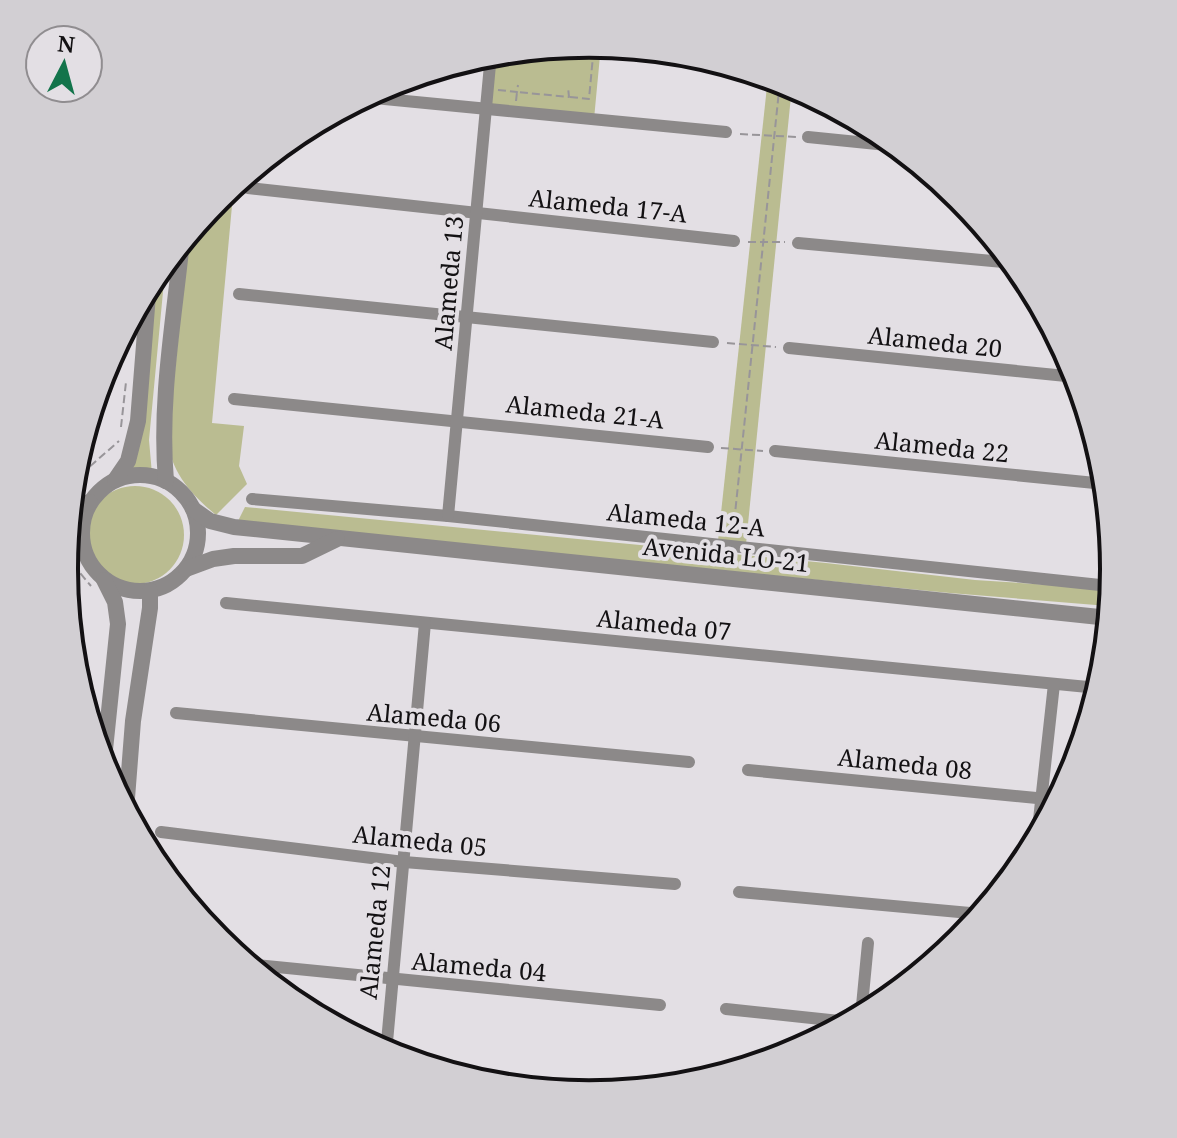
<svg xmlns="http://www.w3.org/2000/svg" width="1177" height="1138" viewBox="0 0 1177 1138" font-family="'Noto Serif',serif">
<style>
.green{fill:#babc91}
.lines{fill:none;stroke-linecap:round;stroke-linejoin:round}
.path{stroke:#989599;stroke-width:2;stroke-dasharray:8 4;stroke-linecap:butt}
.minor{stroke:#8c8989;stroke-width:12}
.tertiary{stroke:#8c8989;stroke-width:16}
.labels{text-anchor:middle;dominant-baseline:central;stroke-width:8;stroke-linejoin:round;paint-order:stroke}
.street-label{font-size:24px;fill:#131113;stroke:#e3dfe4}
.rim{fill:none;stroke:#131113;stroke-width:4}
</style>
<rect width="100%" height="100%" fill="#e3dfe4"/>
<g class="green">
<path d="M589,44L601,45L594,119L487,109L493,53Z"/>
<path d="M768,77L792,86L746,544L718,541Z"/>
<path d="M234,184L212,423L244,426L239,466L247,484L216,515C192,495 170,472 168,439L189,232L218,197Z"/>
<path d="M166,260L149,440L152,474L127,472L140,437L156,272Z"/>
<circle cx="135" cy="535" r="49"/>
<path d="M245,507L826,563L975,580L1110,589L1108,606L950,593L237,523Z"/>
</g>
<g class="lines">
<g class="path">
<path d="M574,47L592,59"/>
<path d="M498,90L517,92L518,85"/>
<path d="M570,97L589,99L594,45"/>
<path d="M516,101L517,92L569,97L568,87"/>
<path d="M740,134L797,137"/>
<path d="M748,242H785"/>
<path d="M727,343L776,347"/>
<path d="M121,427L126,382"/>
<path d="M721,448L763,451"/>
<path d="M72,482L119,441"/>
<path d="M733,533L780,81"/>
<path d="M65,555L91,586"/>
</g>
<g class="minor">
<path d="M364,97L726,132"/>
<path d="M808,137L897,146"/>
<path d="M248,188L734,241"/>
<path d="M798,243L1014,263"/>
<path d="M239,294L713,342"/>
<path d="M789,348L1076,377"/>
<path d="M234,399L708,447"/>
<path d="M775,451L1105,484"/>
<path d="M252,499L448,516L1100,585L1106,584L1113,579"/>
<path d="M448,516L491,54"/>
<path d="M226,603L1098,688"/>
<path d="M176,713L689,762"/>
<path d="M748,770L1057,800"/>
<path d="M161,832L404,862L675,884"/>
<path d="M1037,838L1054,684"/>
<path d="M739,892L981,914"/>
<path d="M247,964L660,1005"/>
<path d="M726,1009L849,1022"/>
<path d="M861,1016L868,943"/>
<path d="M386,1053L425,623"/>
</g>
<g class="tertiary">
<circle cx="140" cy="533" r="58"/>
<path d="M115,480L128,461L138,421L149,282"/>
<path d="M166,481C159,401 174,320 182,241"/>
<path d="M70,506L90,502"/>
<path d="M193,509L210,521L234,527L1109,618"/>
<path d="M186,569L213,559L234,556H302L337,539"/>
<path d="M103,769L118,624L115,602L104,580"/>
<path d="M126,811L133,721L150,608V591"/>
</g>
</g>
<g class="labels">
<g class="street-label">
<text transform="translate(608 205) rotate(6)">Alameda 17-A</text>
<text transform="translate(448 283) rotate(-85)">Alameda 13</text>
<text transform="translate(935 341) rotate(6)">Alameda 20</text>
<text transform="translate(585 411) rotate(6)">Alameda 21-A</text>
<text transform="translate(942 446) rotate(6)">Alameda 22</text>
<text transform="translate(686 519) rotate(6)">Alameda 12-A</text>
<text transform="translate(726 554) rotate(6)">Avenida LO-21</text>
<text transform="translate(664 624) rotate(6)">Alameda 07</text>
<text transform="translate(434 717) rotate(5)">Alameda 06</text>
<text transform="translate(905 763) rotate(6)">Alameda 08</text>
<text transform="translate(420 840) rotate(6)">Alameda 05</text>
<text transform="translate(374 932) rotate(-84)">Alameda 12</text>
<text transform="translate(479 966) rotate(5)">Alameda 04</text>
</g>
</g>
<path d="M0 0H1177V1138H0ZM78 569a511 511 0 1 1 1022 0a511 511 0 1 1-1022 0Z" fill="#d2cfd3" fill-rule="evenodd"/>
<path class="rim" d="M78 569a511 511 0 1 1 1022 0a511 511 0 1 1-1022 0Z"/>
<g transform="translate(64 64) rotate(6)"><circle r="38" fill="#e3dfe4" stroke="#908d90" stroke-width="2"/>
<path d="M0-6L14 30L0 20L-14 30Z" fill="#13744b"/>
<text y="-12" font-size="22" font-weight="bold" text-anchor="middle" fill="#131113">N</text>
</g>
</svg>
